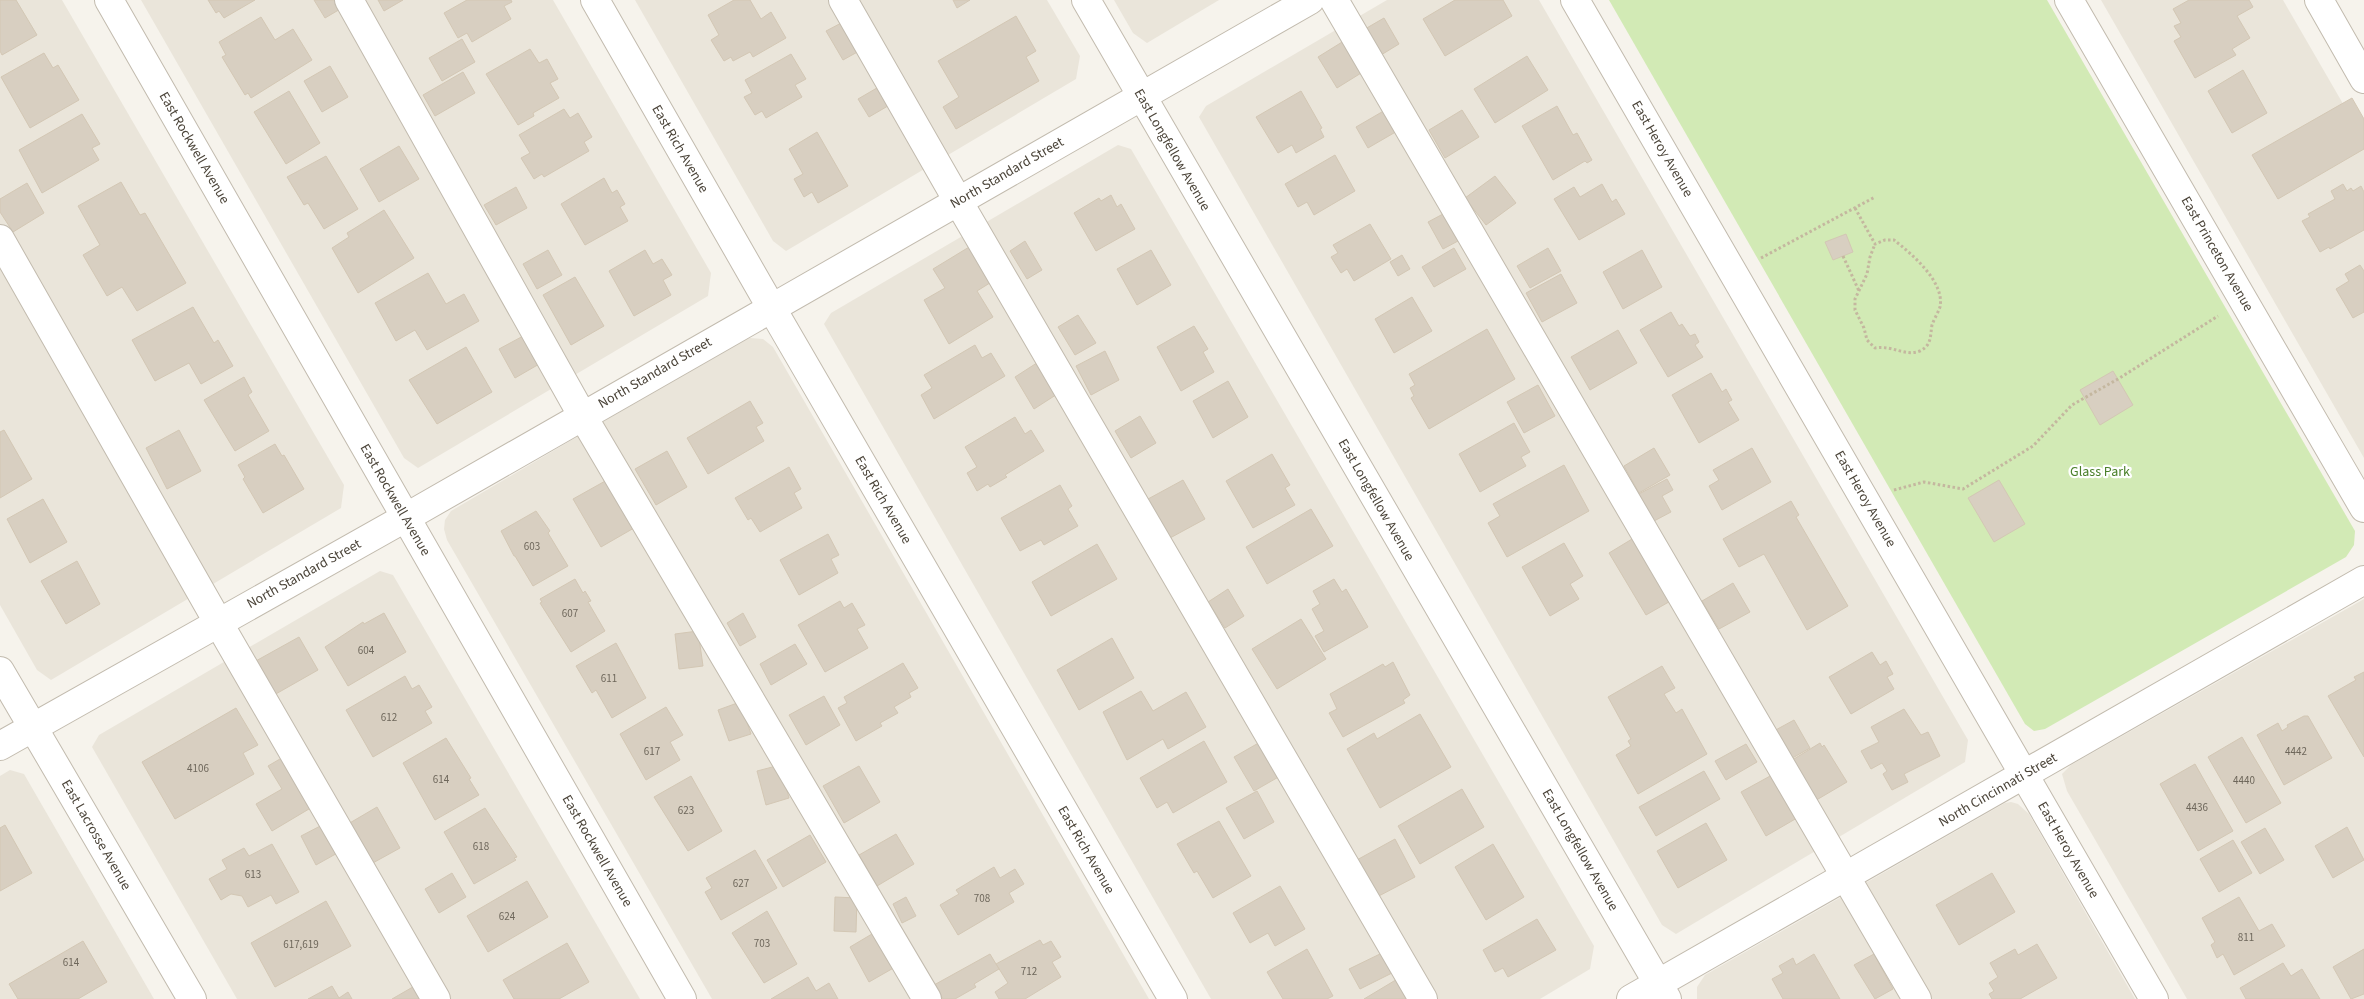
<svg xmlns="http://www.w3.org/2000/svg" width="2364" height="999" viewBox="0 0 2364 999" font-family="'Source Sans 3',sans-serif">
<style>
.residential{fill:#eae5da}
.green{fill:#d2eab5}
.building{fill:#d8cfc1;stroke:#d3c7b4}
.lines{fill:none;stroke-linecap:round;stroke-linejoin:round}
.minor-casing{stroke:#c2bbae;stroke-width:30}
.path{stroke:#c4b79f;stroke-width:3;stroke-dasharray:2.5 2.5;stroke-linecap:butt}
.minor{stroke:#fff;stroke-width:28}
.labels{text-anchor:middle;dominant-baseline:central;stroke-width:4.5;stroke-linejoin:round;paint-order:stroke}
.number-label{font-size:11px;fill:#6e675b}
.street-label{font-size:14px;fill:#4b4439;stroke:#fff}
.park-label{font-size:14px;fill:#4a7f2a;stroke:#fff}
</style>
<rect width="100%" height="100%" fill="#f6f3ec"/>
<g class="residential">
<path d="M0,0H62L344,485L341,508L51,680L37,670L0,605Z"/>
<path d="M141,0H553L711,273L708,296L418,468L404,458Z"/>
<path d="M635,0H1047L1080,56L1076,79L786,251L773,241Z"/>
<path d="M1114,0H1219L1147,43L1133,33Z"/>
<path d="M1387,0H1539L1968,740L1965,762L1676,934L1662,925L1199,117L1206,106Z"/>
<path d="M2101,0H2283L2364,140V458Z"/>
<path d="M1118,145L1131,149L1594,946L1590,969L1540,999H1211L824,324L831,313Z"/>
<path d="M750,338L763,339L773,347L1149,999H712L447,540L444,529L445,520L451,511L738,342Z"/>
<path d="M380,571L393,575L640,999H237L92,747L99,735Z"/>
<path d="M2364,599V999H2187L2067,791L2062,774L2071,765Z"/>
<path d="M10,770L24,774L154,999H0V776Z"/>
<path d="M2011,802L2018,804L2029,814L2135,999H1697V987L1705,975L2005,803Z"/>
</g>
<path class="green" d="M1609,0H2047L2355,531L2354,545L2346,557L2045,729L2034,731L2025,724Z"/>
<g class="building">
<path d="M0,0H16L37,35L2,55L0,51Z"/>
<path d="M208,0H255L224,18L219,11L216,13Z"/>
<path d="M314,0H338L342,8L325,18Z"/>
<path d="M378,0H403L384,11Z"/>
<path d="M467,0H511L512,2L504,6L511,19L472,42L467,33L458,38L444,13Z"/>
<path d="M734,0H750L761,19L771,12L786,38L753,57L750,52L733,61L731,57L724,61L711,40L719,35L708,15Z"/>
<path d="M953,0H970L957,8Z"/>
<path d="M1455,0H1503L1512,16L1445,56L1423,19Z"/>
<path d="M2189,0H2249L2253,7L2237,16L2250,38L2232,49L2236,55L2195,78L2174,41L2181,37L2174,26L2181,23L2173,9Z"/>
<path d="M1016,16L1036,51L1026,57L1039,81L956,129L943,107L959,97L938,61Z"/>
<path d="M261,17L275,40L293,29L312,60L251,98L248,93L245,95L222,57L226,55L219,42Z"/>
<path d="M1384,18L1399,44L1381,55L1365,29Z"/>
<path d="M845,21L861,50L843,60L826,31Z"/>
<path d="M462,39L475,62L442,81L429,58Z"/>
<path d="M1347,39L1366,70L1337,88L1318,57Z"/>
<path d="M530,49L539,63L547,59L558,79L550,83L559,98L533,113L534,116L518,125L486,74Z"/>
<path d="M44,53L53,68L58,65L79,100L30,128L1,77Z"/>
<path d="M791,54L806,79L795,85L802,97L766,118L762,111L755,115L744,97L752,93L745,80Z"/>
<path d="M1527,56L1548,90L1495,123L1474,89Z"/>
<path d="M330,66L348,97L322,112L304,81Z"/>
<path d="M2243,70L2267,113L2232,133L2208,91Z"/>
<path d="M463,72L475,93L435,116L423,95Z"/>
<path d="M882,85L893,103L869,117L858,99Z"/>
<path d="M289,91L320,143L286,164L254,112Z"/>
<path d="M1301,91L1322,128L1320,129L1324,137L1296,153L1292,145L1278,153L1256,117Z"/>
<path d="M2352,98L2364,119V149L2278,199L2252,155Z"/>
<path d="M1557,106L1573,135L1577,133L1592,160L1587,163L1585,161L1553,180L1522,126Z"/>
<path d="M564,109L570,118L578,113L592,137L584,142L589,151L544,177L542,174L534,179L521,158L530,153L519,135Z"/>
<path d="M1387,109L1399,130L1368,148L1356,127Z"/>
<path d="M1462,110L1479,137L1445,158L1429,130Z"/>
<path d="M82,114L100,144L92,148L99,160L42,193L19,150Z"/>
<path d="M817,132L848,186L818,203L812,192L804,197L794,179L803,174L789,149Z"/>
<path d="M399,146L419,179L379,202L360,169Z"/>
<path d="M1335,155L1355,191L1314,215L1307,202L1298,207L1285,184Z"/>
<path d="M326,156L358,209L324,229L308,203L304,205L287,177Z"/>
<path d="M1495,176L1516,203L1486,225L1465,198Z"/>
<path d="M604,178L612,193L617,190L625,204L620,207L628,221L585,245L561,204Z"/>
<path d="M121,182L140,215L145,213L186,283L137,311L122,287L107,296L83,255L100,245L78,206Z"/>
<path d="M27,183L44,213L13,232L0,212V199Z"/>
<path d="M1602,184L1612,202L1616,199L1625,214L1579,240L1554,199L1574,187L1580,197Z"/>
<path d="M2343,184L2347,191L2351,188L2353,191L2361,186L2364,192V230L2330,249L2329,247L2320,252L2302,221L2310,217L2308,214L2335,199L2331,191Z"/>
<path d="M516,187L527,208L496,225L484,205Z"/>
<path d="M1111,195L1117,207L1121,204L1135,229L1096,251L1074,213L1099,198L1101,201Z"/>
<path d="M384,210L414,258L358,293L332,248L349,237L347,233Z"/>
<path d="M1443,214L1458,241L1443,249L1428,222Z"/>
<path d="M1370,224L1391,259L1354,281L1347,269L1341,273L1331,257L1338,253L1333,245Z"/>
<path d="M1846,234L1853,252L1833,260L1825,242Z"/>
<path d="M979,241L1001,276L977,291L993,317L949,344L924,300L945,288L933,269Z"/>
<path d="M1025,241L1042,270L1027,279L1010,251Z"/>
<path d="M1454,248L1466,269L1434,287L1422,267Z"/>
<path d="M1548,248L1561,271L1530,288L1517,266Z"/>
<path d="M548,250L562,275L537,289L523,264Z"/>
<path d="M645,250L653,264L662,259L672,275L663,280L671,295L634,316L609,271Z"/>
<path d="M1151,250L1171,285L1137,305L1117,269Z"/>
<path d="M1642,250L1662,287L1623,309L1603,272Z"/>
<path d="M1402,255L1410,269L1398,276L1390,262Z"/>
<path d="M2360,265L2364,271V312L2353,318L2336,289L2349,281L2345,274Z"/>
<path d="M428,273L446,304L464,294L479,321L427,350L415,330L396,341L375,303Z"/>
<path d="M1561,274L1577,303L1542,322L1526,293Z"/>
<path d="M575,277L604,326L571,345L543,295Z"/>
<path d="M1412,297L1432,331L1394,353L1375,319Z"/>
<path d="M193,307L214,343L218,340L233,366L201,384L189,363L155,381L132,340Z"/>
<path d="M1671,312L1679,326L1682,324L1690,336L1695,334L1699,342L1695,345L1703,357L1668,377L1640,330Z"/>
<path d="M1078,315L1096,343L1075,355L1058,327Z"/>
<path d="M1194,326L1208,349L1203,352L1214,372L1181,391L1157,347Z"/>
<path d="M1487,329L1515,379L1429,429L1411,398L1414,396L1410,388L1415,385L1409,374Z"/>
<path d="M1618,330L1637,363L1590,390L1571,357Z"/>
<path d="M525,335L541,363L515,378L499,349Z"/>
<path d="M975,345L982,358L991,353L1005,376L934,419L921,395L932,388L924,375Z"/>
<path d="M466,347L492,392L437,424L409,380Z"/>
<path d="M1105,351L1119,380L1091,395L1076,366Z"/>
<path d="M1043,359L1062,391L1034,409L1015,377Z"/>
<path d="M2113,371L2133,405L2100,425L2080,390Z"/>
<path d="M1711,373L1722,392L1726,389L1732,400L1728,402L1739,420L1699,443L1672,395Z"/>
<path d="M244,377L252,392L248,395L269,431L235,451L204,400Z"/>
<path d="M1228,381L1248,417L1213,438L1193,401Z"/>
<path d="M1538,385L1555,416L1524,433L1507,402Z"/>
<path d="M750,401L763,423L756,427L764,441L708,474L687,438Z"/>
<path d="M1140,416L1156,443L1131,458L1115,431Z"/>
<path d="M1015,417L1025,434L1031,430L1044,451L1005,475L1007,477L990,487L988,484L977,491L967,473L977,467L965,447Z"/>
<path d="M1514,423L1530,452L1521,457L1526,466L1480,492L1459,454Z"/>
<path d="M4,430L32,479L0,498V432Z"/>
<path d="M179,430L201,471L167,489L146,448Z"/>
<path d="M275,444L282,456L284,455L304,489L263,513L243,479L245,477L238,465Z"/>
<path d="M1654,448L1670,475L1639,493L1624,466Z"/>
<path d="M1752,448L1771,482L1722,510L1709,486L1719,480L1713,470Z"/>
<path d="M667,451L687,487L656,505L635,469Z"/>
<path d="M1272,454L1290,485L1285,488L1295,505L1253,528L1226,481Z"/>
<path d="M1564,465L1589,511L1507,557L1488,523L1500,516L1493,504Z"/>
<path d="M789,467L801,489L794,493L802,508L760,532L751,518L748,520L735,498Z"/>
<path d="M1667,479L1673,490L1662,496L1671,512L1654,521L1637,495Z"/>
<path d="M607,480L634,528L601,547L573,499Z"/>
<path d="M1183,480L1205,519L1170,538L1148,499Z"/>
<path d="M1999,480L2025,524L1994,542L1968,498Z"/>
<path d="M1060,485L1072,506L1068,509L1078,526L1044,545L1041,540L1020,551L1001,518Z"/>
<path d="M43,499L67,542L30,563L7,519Z"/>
<path d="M1791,501L1799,515L1796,517L1848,606L1807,630L1764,554L1739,567L1723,539Z"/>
<path d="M1311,509L1333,546L1267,584L1246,547Z"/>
<path d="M536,511L550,531L548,533L568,566L533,586L515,556H514L501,531Z"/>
<path d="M828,534L839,555L831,559L838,573L799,595L780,560Z"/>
<path d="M1637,536L1674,599L1646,615L1609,553Z"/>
<path d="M1564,543L1583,576L1570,584L1579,599L1550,616L1522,567Z"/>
<path d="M1097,544L1117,579L1051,616L1032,582Z"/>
<path d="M77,561L100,604L66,624L41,581Z"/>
<path d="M575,579L583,593L585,591L591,601L588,602L605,631L571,652L540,603L542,602L540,599Z"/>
<path d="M1334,579L1342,592L1346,589L1368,627L1324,652L1315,636L1324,631L1312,609L1320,604L1313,591Z"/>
<path d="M1733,583L1750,612L1719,629L1702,601Z"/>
<path d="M1228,589L1244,616L1225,628L1208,602Z"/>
<path d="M840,601L844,608L852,603L865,625L857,629L868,648L825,672L798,625Z"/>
<path d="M384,613L406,652L348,686L325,647L363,622L364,624Z"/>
<path d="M743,613L756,637L740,646L727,623Z"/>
<path d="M1301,619L1326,659L1277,689L1252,649Z"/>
<path d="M698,631L703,666L679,669L675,634Z"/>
<path d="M299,637L318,670L274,695L254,662Z"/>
<path d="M1112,638L1134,678L1079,710L1057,670Z"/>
<path d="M616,643L646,698L612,718L596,690L592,693L576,666Z"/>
<path d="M795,644L807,664L771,685L760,664Z"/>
<path d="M1872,652L1880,665L1886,661L1893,674L1887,677L1894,689L1851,714L1829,677Z"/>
<path d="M1393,662L1410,695L1403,700L1405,703L1343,737L1329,713L1337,709L1330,694L1383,664L1385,667Z"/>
<path d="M903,663L918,688L909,693L911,697L894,707L898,713L880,723L882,726L856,741L838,708L847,703L844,697Z"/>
<path d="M1662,666L1675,688L1664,694L1676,713L1682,709L1707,754L1638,794L1616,755L1631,746L1628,741L1631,739L1608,697Z"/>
<path d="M2364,672V757L2328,696L2356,680L2354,677Z"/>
<path d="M405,676L412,689L419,685L432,707L425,711L432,723L373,757L346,710Z"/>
<path d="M1141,691L1153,711L1186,692L1206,727L1168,749L1163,739L1127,760L1103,712Z"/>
<path d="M824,696L840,725L806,745L789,715Z"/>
<path d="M740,702L751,734L729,741L718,710Z"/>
<path d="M666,707L683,735L670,742L680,760L646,780L620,734Z"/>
<path d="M236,708L258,745L243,753L254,774L175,819L142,762Z"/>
<path d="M1904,709L1921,735L1928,732L1940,756L1904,774L1908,782L1892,790L1883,774L1887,771L1882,763L1871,769L1861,751L1879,742L1871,727Z"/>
<path d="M1420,714L1451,767L1380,808L1347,749L1374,733L1377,739Z"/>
<path d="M2304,716H2308L2332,758L2284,785L2257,735L2278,723L2282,731L2288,727L2287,725Z"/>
<path d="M1794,720L1810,748L1789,760L1772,732Z"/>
<path d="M2242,737L2281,803L2246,823L2208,757Z"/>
<path d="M446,738L471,778L469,779L479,795L435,820L403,763Z"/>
<path d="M1204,741L1227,782L1173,813L1167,802L1157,808L1140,778Z"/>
<path d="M1262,741L1282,775L1254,791L1234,757Z"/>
<path d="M1820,743L1822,747L1824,745L1847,782L1813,802L1789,762Z"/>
<path d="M1746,744L1757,762L1726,780L1715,761Z"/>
<path d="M285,756L314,806L272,831L256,804L282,789L268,766Z"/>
<path d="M2195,764L2233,831L2198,851L2160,784Z"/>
<path d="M780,765L789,798L766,805L757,771Z"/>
<path d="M859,766L880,802L844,823L823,786Z"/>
<path d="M1704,771L1720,799L1656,836L1639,807Z"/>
<path d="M1772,775L1797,818L1766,836L1741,792Z"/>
<path d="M691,776L722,831L688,851L654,797Z"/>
<path d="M1462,789L1484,827L1420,864L1398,826Z"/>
<path d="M1257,791L1274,822L1244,839L1226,808Z"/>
<path d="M377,807L400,848L371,864L348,824Z"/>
<path d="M485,808L517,857L514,858L516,860L474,884L444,832Z"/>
<path d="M1219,821L1251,876L1213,898L1197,871L1194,873L1177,844Z"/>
<path d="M326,823L341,851L316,865L301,836Z"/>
<path d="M1706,823L1727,860L1678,888L1657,851Z"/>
<path d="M5,825L32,873L0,891V828Z"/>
<path d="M2347,827L2364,860L2333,878L2315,846Z"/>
<path d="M2265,828L2284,860L2260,874L2241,842Z"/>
<path d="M896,834L914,864L877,886L859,855Z"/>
<path d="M810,835L826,862L783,887L767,860Z"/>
<path d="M1395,839L1415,877L1375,898L1355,861Z"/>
<path d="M2233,840L2252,873L2219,892L2200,859Z"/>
<path d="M272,844L299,892L276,904L271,895L248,907L242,896L231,894L221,900L209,879L227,869L222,860L244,848L249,856Z"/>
<path d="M1493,844L1524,897L1486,920L1455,867Z"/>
<path d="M755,850L777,888L721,920L705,892L712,888L706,878Z"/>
<path d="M994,867L1000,878L1015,869L1024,884L1009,893L1014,902L958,935L940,905L959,894L956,890Z"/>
<path d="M452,873L466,897L439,913L425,889Z"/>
<path d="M1992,873L2015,912L1959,945L1936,905Z"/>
<path d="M527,881L548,917L488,952L467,916Z"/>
<path d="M1280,886L1305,929L1275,946L1268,933L1250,943L1233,913Z"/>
<path d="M835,897L857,898L856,932L834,931Z"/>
<path d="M906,897L916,916L902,923L893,904Z"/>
<path d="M2239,897L2259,931L2272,924L2285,946L2234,975L2223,954L2217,958L2211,945L2215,942L2202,918Z"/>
<path d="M326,901L351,946L275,987L251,943Z"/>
<path d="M767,911L797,964L764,983L732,933Z"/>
<path d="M1537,919L1556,950L1508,977L1503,968L1495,972L1483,950Z"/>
<path d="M877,931L897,966L869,982L850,947Z"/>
<path d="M1040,940L1043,945L1051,941L1061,957L1052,962L1061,977L1025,999H999L995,992L1008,983L996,964Z"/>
<path d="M83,941L107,982L78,999H18L9,984Z"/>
<path d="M567,943L589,982L559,999H514L503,980Z"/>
<path d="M2037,944L2057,978L2020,999H1992L1989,994L1994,991L1989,983L1998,977L1990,963L2015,949L2018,955Z"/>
<path d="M1307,949L1333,996L1327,999H1283L1267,972Z"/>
<path d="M2364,949V994L2351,999L2333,967Z"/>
<path d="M1382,953L1392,973L1360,989L1349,969Z"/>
<path d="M990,954L999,969L974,984L976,987L955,999H943L934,985Z"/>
<path d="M1814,954L1840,999H1783L1772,979L1783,973L1779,966L1793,958L1796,965Z"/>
<path d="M1874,954L1893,989L1875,999L1854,965Z"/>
<path d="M2283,963L2291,976L2302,969L2320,999H2246L2240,988Z"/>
<path d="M808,977L816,991L829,983L838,999H771Z"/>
<path d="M1399,978L1411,999H1364Z"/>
<path d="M418,984L426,999H392Z"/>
<path d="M332,986L339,998L348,992L352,999H308Z"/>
</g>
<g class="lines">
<defs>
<g id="minor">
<path d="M109,0L682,999"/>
<path d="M349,0L582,415L927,999"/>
<path d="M595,0L771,307L1173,999"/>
<path d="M843,0L958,201L1423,999"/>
<path d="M1086,0L1667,999"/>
<path d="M1334,0L1917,999"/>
<path d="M1575,0L2154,999"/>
<path d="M2069,0L2364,508"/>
<path d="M2319,0L2364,79"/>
<path d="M0,239L218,622L436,999"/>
<path d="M0,671L192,999"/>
<path d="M0,746L405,518L1310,0"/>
<path d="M1631,999L2364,580"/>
</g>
</defs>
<use href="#minor" class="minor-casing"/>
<g class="path">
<path d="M1855,208L1875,244L1885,240H1894C1912,254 1945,282 1940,307C1938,313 1934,319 1932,325C1930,336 1932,345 1920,351C1905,357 1893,345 1875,348L1867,340L1864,328L1855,310V299L1867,274L1870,257L1875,244"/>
<path d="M1843,256L1859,291"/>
<path d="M1761,258L1875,197"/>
<path d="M1894,490L1924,482L1963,489L2033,446L2072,405L2118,379L2218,316"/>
</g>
<use href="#minor" class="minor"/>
</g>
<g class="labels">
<g class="number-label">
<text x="532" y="546">603</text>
<text x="570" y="613">607</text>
<text x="366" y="650">604</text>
<text x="609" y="678">611</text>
<text x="389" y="717">612</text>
<text x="652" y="751">617</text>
<text x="2296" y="751">4442</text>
<text x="198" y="768">4106</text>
<text x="441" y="779">614</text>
<text x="2244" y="780">4440</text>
<text x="2197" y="807">4436</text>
<text x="686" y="810">623</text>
<text x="481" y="846">618</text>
<text x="253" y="874">613</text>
<text x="741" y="883">627</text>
<text x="982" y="898">708</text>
<text x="507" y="916">624</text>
<text x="2246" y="937">811</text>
<text x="762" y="943">703</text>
<text x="301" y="944">617,619</text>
<text x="71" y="962">614</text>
<text x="1029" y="971">712</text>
</g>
<g class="street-label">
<text transform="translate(194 148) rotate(60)">East Rockwell Avenue</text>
<text transform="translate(680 149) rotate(60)">East Rich Avenue</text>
<text transform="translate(1662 149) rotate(60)">East Heroy Avenue</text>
<text transform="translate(1172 150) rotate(60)">East Longfellow Avenue</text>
<text transform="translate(1007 173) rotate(-30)">North Standard Street</text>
<text transform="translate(2217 254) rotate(60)">East Princeton Avenue</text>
<text transform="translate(655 373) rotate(-30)">North Standard Street</text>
<text transform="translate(1865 499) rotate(60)">East Heroy Avenue</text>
<text transform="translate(395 500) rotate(60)">East Rockwell Avenue</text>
<text transform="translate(883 500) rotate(60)">East Rich Avenue</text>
<text transform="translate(1376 500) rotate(60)">East Longfellow Avenue</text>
<text transform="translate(304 574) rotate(-29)">North Standard Street</text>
<text transform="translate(1998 790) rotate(-30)">North Cincinnati Street</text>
<text transform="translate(96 835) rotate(60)">East Lacrosse Avenue</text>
<text transform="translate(1086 850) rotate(60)">East Rich Avenue</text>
<text transform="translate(1580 850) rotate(60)">East Longfellow Avenue</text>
<text transform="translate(2068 850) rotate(60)">East Heroy Avenue</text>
<text transform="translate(597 851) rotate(60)">East Rockwell Avenue</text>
</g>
<g class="park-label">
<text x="2100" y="472">Glass Park</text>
</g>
</g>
</svg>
